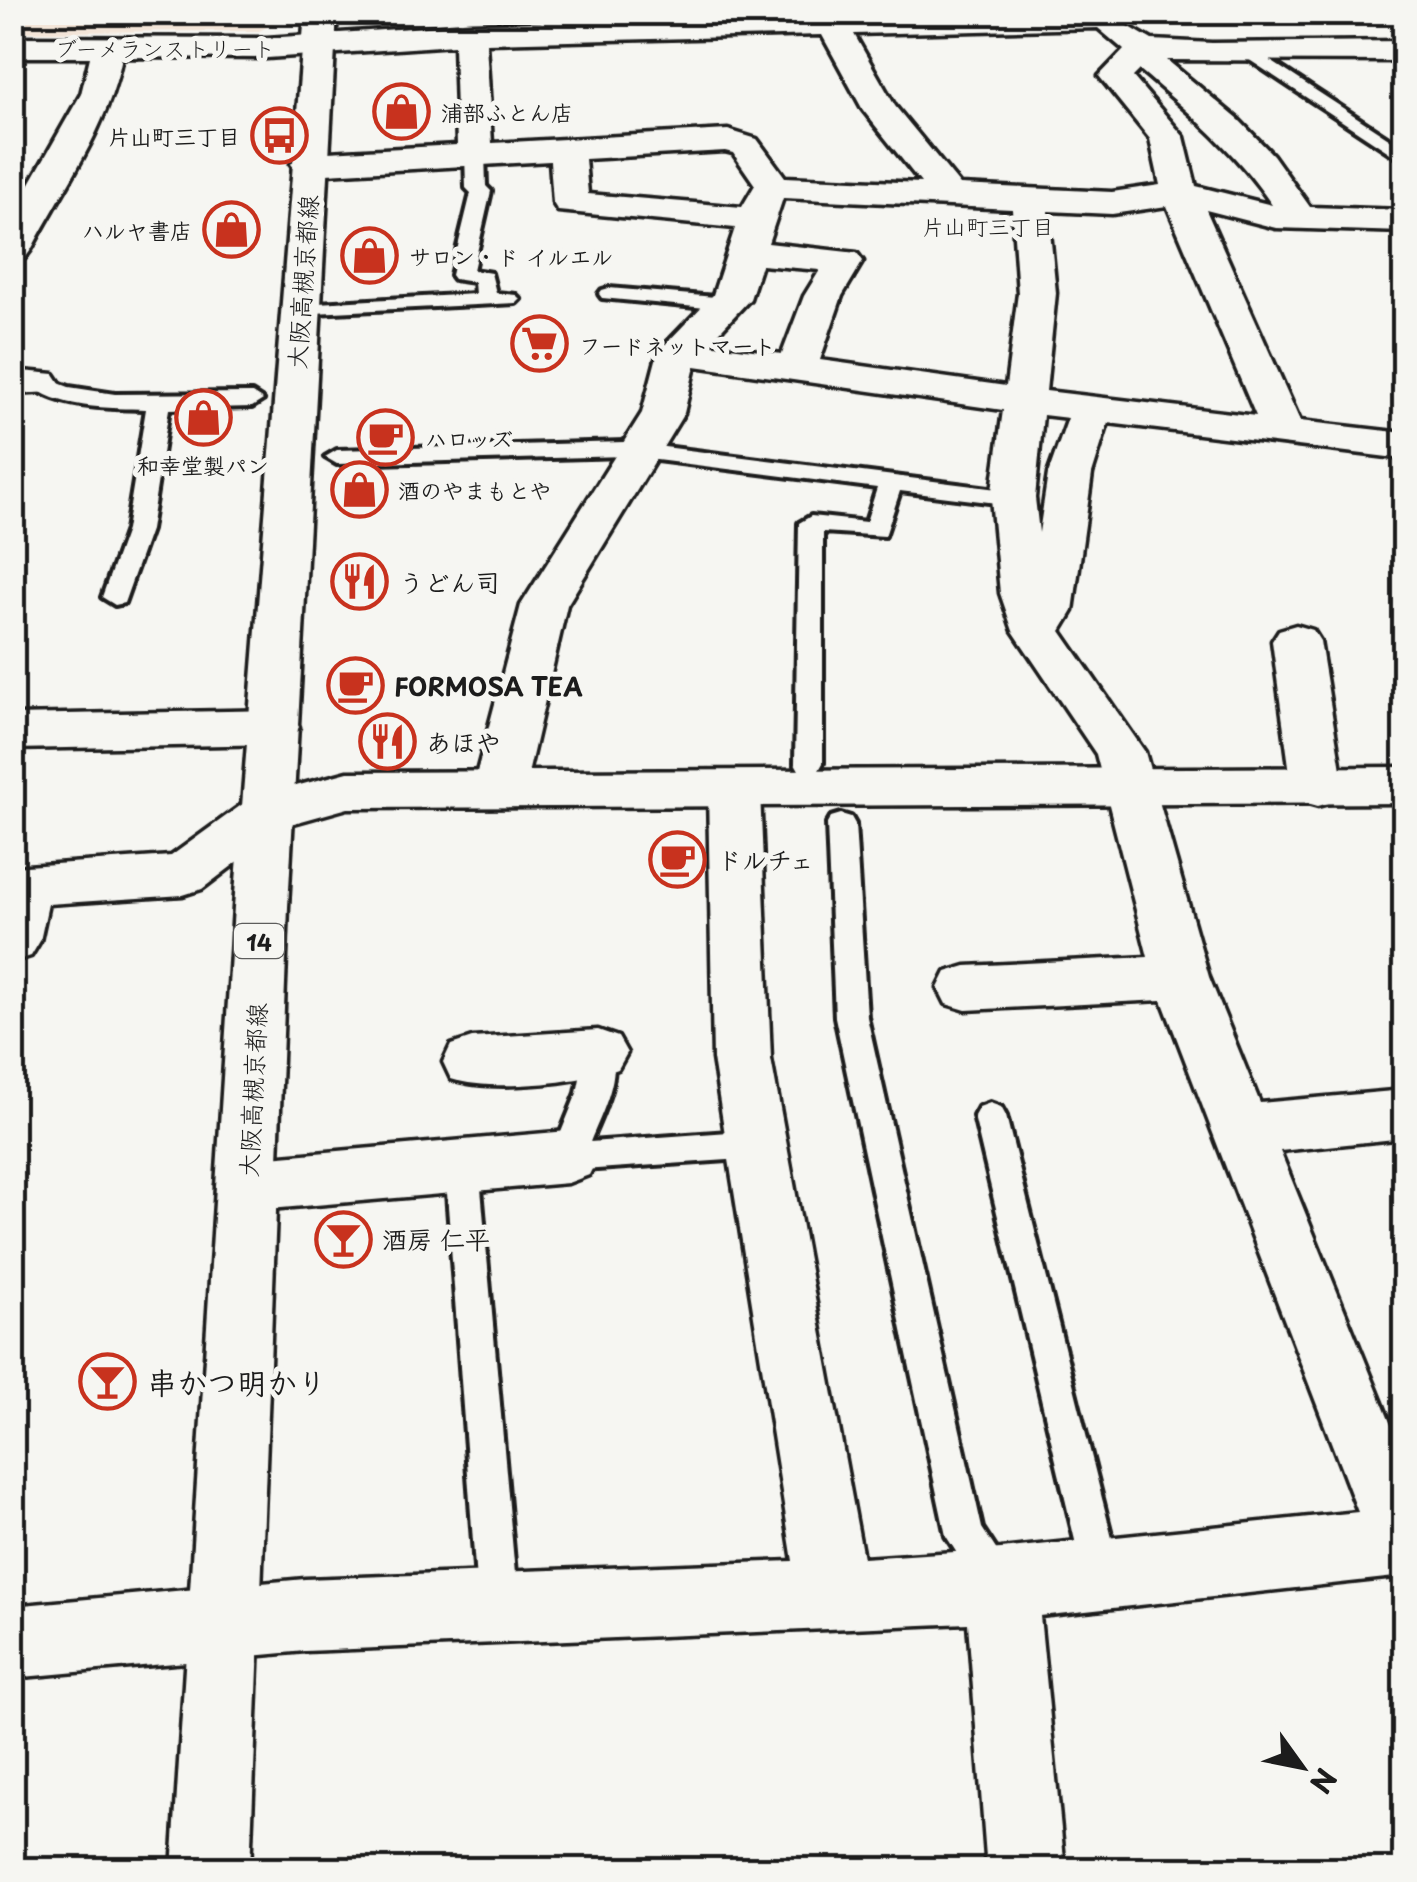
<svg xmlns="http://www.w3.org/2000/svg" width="1417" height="1882" viewBox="0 0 1417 1882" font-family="'Playpen Sans','Klee One',sans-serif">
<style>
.built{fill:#f3e5d8}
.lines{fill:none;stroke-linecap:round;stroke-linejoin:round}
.service-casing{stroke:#1c1c1c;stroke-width:8}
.minor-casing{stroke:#1c1c1c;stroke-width:7}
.tertiary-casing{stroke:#1c1c1c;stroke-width:7}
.primary-casing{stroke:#1c1c1c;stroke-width:7}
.service{fill:#f6f6f2;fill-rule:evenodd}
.minor{fill:#f6f6f2;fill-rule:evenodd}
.tertiary{fill:#f6f6f2;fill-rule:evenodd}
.primary{fill:#f6f6f2;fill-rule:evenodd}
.labels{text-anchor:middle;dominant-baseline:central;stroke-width:10;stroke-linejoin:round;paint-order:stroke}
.far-street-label{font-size:22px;fill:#1c1c1c;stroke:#f6f6f2}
.far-poi-label{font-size:22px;font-weight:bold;fill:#1c1c1c;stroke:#f6f6f2;text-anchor:start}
.far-neighbourhood-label{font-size:22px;fill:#1c1c1c;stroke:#f6f6f2}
.shield{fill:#f6f6f2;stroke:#5d5d5c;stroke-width:2.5}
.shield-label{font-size:22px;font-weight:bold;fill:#1c1c1c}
.street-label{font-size:25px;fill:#1c1c1c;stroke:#f6f6f2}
.poi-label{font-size:25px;font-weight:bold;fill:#1c1c1c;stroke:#f6f6f2;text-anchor:start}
.near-poi-label{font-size:30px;font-weight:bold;fill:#1c1c1c;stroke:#f6f6f2;text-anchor:start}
</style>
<rect width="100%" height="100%" fill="#f6f6f2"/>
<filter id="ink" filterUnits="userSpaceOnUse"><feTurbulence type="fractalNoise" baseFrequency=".01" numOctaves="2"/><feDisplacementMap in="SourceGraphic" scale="20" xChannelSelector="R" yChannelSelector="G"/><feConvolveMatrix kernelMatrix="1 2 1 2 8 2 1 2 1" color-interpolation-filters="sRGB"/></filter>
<g filter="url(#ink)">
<path class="built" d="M21,13V12L279,13V21L259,31L13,32V18Z"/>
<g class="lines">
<defs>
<g id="service">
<path d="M1251,48L1404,148V162L1245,57L1242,53Z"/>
<path d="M475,147L485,153L486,186L491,191L473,270L491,273L496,293L516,295L520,299L516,303L293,314L289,310L300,304L475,294L474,282L454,279L451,275L471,193L466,188L465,153Z"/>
<path d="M609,288L727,298L738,304L727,310L602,298L599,294L602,290Z"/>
<path d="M40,376L69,387L115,394L252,393L263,400L252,407L169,409L150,530L124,603L115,605L102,597L126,530L146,409C112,408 54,409 29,383Z"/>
<path d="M625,442L1013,491L1025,498L1013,505L900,491L885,536L823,532V763L819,770H799L795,763L799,523L811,516L866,522L877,488L625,456L337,464L325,457L337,450Z"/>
<path d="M841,814L851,817L855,824L867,1017L982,1528L1018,1583L1013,1597L999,1602L985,1597L946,1536L835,1017L827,824L831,817Z"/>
<path d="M598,1040L609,1044C624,1072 601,1115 590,1142L757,1130L769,1134L773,1144L769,1154L757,1158L568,1171L556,1167L551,1157L577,1093L587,1044Z"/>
<path d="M990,1103L1001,1107L1006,1116L1121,1574L1116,1588L1102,1593L1088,1588L1083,1574L974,1116L979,1107Z"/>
<path d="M462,1152L474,1156L479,1166L518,1608L512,1622L498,1628L484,1622L478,1608L445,1166L450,1156Z"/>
</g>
<g id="minor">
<path d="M945,12H1113L1116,19L1152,40L1212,43L1404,41V61L1167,60L1239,120L1273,155L1310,207L1404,210V232L1276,228L1206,210L1300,421L1404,433V459L1108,423L1092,474L1073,611L1061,631L1145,752L1209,977L1260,1103L1404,1090V1138L1280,1151L1404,1457V1576L1040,1616L1065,1870H987L968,1623L305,1651L12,1678V1606L305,1579L793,1561L713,1059L708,791L716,778L734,773L752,778L760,791L771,1059L863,1558L1001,1549L1358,1512L1162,1000L966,1010L946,1004L938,988L946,972L966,966L1148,957L1096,754L1013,631L1000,593L991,498L1003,410L695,366L684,413L567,605L525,787L517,800L499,805L481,800L473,787L521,605L642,413L658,352L713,295L735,228L558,211L553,203L550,161L309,175L297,171L291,164L297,157L309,153L457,145L454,45L267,58L122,57C108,128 64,187 31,250L25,258L12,261V215L81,94L90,57H12V37L267,38L470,24ZM1098,28L1124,50L1099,76L1150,139L1160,185L1112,192L960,185L895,106L854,34ZM822,35L863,110L921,183L785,177L757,139L728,130L492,143L486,43ZM1140,70C1189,112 1236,151 1272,205L1196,186L1184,137L1133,77ZM725,151L733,153L755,185L742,207L588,194L585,159ZM783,198L1012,209L1018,293L1006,386L820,360L842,296L863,261L857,253L768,243ZM1167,206L1256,416L1046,391L1056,293L1048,211L1112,214ZM761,265L820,270L804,296L782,354L708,344L750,299ZM1043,415L1068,418L1048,474L1039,533L1035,498Z"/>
<path d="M12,370L54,374L60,383L54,392L12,394Z"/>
<path d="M1296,625L1313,630L1320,641L1344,788L1336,801L1318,806L1300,801L1292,788L1272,641L1279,630Z"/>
<path d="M274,710L292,715L299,727L292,739L274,744L12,749V715Z"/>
<path d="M269,792L287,798L295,811L287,824L202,889L183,895L48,904L40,941L31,956L12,962V867L171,856L251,798Z"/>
<path d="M598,1030L618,1037L627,1053L618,1069C579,1083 491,1092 451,1079L443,1062L451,1045L472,1038Z"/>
<path d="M568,1131L589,1139L598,1157L589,1175L568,1183L247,1211L225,1203L216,1185L225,1167L247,1159Z"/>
</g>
<path id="tertiary" d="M1404,767V803L348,808L269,830L251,824L243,811L251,798L348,772Z"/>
<path id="primary" d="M305,12H337L288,907L250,1870H172L234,907Z"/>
</defs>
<use href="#service" class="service-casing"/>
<use href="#minor" class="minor-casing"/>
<use href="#tertiary" class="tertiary-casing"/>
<use href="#primary" class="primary-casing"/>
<use href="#service" class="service"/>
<use href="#minor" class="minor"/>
<use href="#tertiary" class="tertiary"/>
<use href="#primary" class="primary"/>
</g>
</g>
<defs>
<symbol id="shop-ring" viewBox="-11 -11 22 22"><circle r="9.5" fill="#f6f6f2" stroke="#c8321e" stroke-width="1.5"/><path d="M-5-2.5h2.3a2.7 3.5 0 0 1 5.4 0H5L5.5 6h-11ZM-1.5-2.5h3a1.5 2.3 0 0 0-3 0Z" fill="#c8321e"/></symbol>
<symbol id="bus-ring" viewBox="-11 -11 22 22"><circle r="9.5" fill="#f6f6f2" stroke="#c8321e" stroke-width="1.5"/><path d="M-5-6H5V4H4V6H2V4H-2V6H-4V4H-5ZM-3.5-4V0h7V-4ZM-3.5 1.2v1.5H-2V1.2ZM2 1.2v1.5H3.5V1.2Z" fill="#c8321e"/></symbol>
<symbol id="supermarket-ring" viewBox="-11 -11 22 22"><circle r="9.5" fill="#f6f6f2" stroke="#c8321e" stroke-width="1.5"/><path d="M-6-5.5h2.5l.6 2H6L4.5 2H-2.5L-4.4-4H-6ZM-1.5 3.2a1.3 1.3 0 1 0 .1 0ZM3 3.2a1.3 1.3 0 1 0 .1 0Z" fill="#c8321e"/></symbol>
<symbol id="cafe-ring" viewBox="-11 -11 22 22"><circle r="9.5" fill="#f6f6f2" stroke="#c8321e" stroke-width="1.5"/><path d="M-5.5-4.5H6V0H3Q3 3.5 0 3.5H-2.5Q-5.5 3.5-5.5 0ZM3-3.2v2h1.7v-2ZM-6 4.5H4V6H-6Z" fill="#c8321e"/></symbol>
<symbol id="restaurant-ring" viewBox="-11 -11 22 22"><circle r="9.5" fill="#f6f6f2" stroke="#c8321e" stroke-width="1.5"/><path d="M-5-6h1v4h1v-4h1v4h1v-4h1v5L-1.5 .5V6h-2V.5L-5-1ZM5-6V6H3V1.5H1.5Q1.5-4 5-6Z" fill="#c8321e"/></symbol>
<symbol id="bar-ring" viewBox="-11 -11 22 22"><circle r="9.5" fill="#f6f6f2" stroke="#c8321e" stroke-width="1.5"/><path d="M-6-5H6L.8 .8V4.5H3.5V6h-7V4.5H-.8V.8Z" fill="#c8321e"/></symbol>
</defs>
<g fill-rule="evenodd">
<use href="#shop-ring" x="370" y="80" width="63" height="63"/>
<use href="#bus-ring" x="248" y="104" width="63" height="63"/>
<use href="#shop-ring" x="200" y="198" width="63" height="63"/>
<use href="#shop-ring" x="338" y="224" width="63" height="63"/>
<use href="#supermarket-ring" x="508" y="312" width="63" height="63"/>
<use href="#shop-ring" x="172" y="386" width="63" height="63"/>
<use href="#cafe-ring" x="354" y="406" width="63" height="63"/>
<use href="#shop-ring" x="328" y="458" width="63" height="63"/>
<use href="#restaurant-ring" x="328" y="550" width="63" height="63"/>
<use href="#cafe-ring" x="324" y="654" width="63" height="63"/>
<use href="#restaurant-ring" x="356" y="710" width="63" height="63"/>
<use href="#cafe-ring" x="646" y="828" width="63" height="63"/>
<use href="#bar-ring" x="312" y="1208" width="63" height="63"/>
<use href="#bar-ring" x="76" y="1350" width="63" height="63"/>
</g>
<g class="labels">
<g class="far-street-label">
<text x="165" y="47">ブーメランストリート</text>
</g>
<g class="far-poi-label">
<text x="441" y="111">浦部ふとん店</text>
<text x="240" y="135" text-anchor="end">片山町三丁目</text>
<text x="192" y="229" text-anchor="end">ハルヤ書店</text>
<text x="409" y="255">サロン・ド イルエル</text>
<text x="579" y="344">フードネットマート</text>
<text x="425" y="437">ハロッズ</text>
<text x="203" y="464" text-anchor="middle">和幸堂製パン</text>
<text x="398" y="489">酒のやまもとや</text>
</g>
<g class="far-neighbourhood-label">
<text x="988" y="225">片山町三丁目</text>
</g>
<rect class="shield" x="234" y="924" width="50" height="34" rx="8"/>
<g class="shield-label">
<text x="259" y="941">14</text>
</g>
<g class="street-label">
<text transform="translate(302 282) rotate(-86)">大阪高槻京都線</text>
<text transform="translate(252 1090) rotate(-87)">大阪高槻京都線</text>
</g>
<g class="poi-label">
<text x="399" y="582">うどん司</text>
<text x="394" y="686">FORMOSA TEA</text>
<text x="426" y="742">あほや</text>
<text x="717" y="859">ドルチェ</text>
<text x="382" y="1239">酒房 仁平</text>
</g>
<g class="near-poi-label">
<text x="147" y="1381">串かつ明かり</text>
</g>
</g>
<rect width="1417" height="1882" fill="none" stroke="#f6f6f2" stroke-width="50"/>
<rect x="25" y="25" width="1367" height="1832" fill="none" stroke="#1c1c1c" stroke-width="4" filter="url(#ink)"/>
<g transform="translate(1302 1767) rotate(123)" stroke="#f6f6f2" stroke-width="8" paint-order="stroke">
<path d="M0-8L18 38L0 25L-18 38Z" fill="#1c1c1c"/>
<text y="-15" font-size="28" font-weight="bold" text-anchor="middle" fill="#1c1c1c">N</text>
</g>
</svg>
